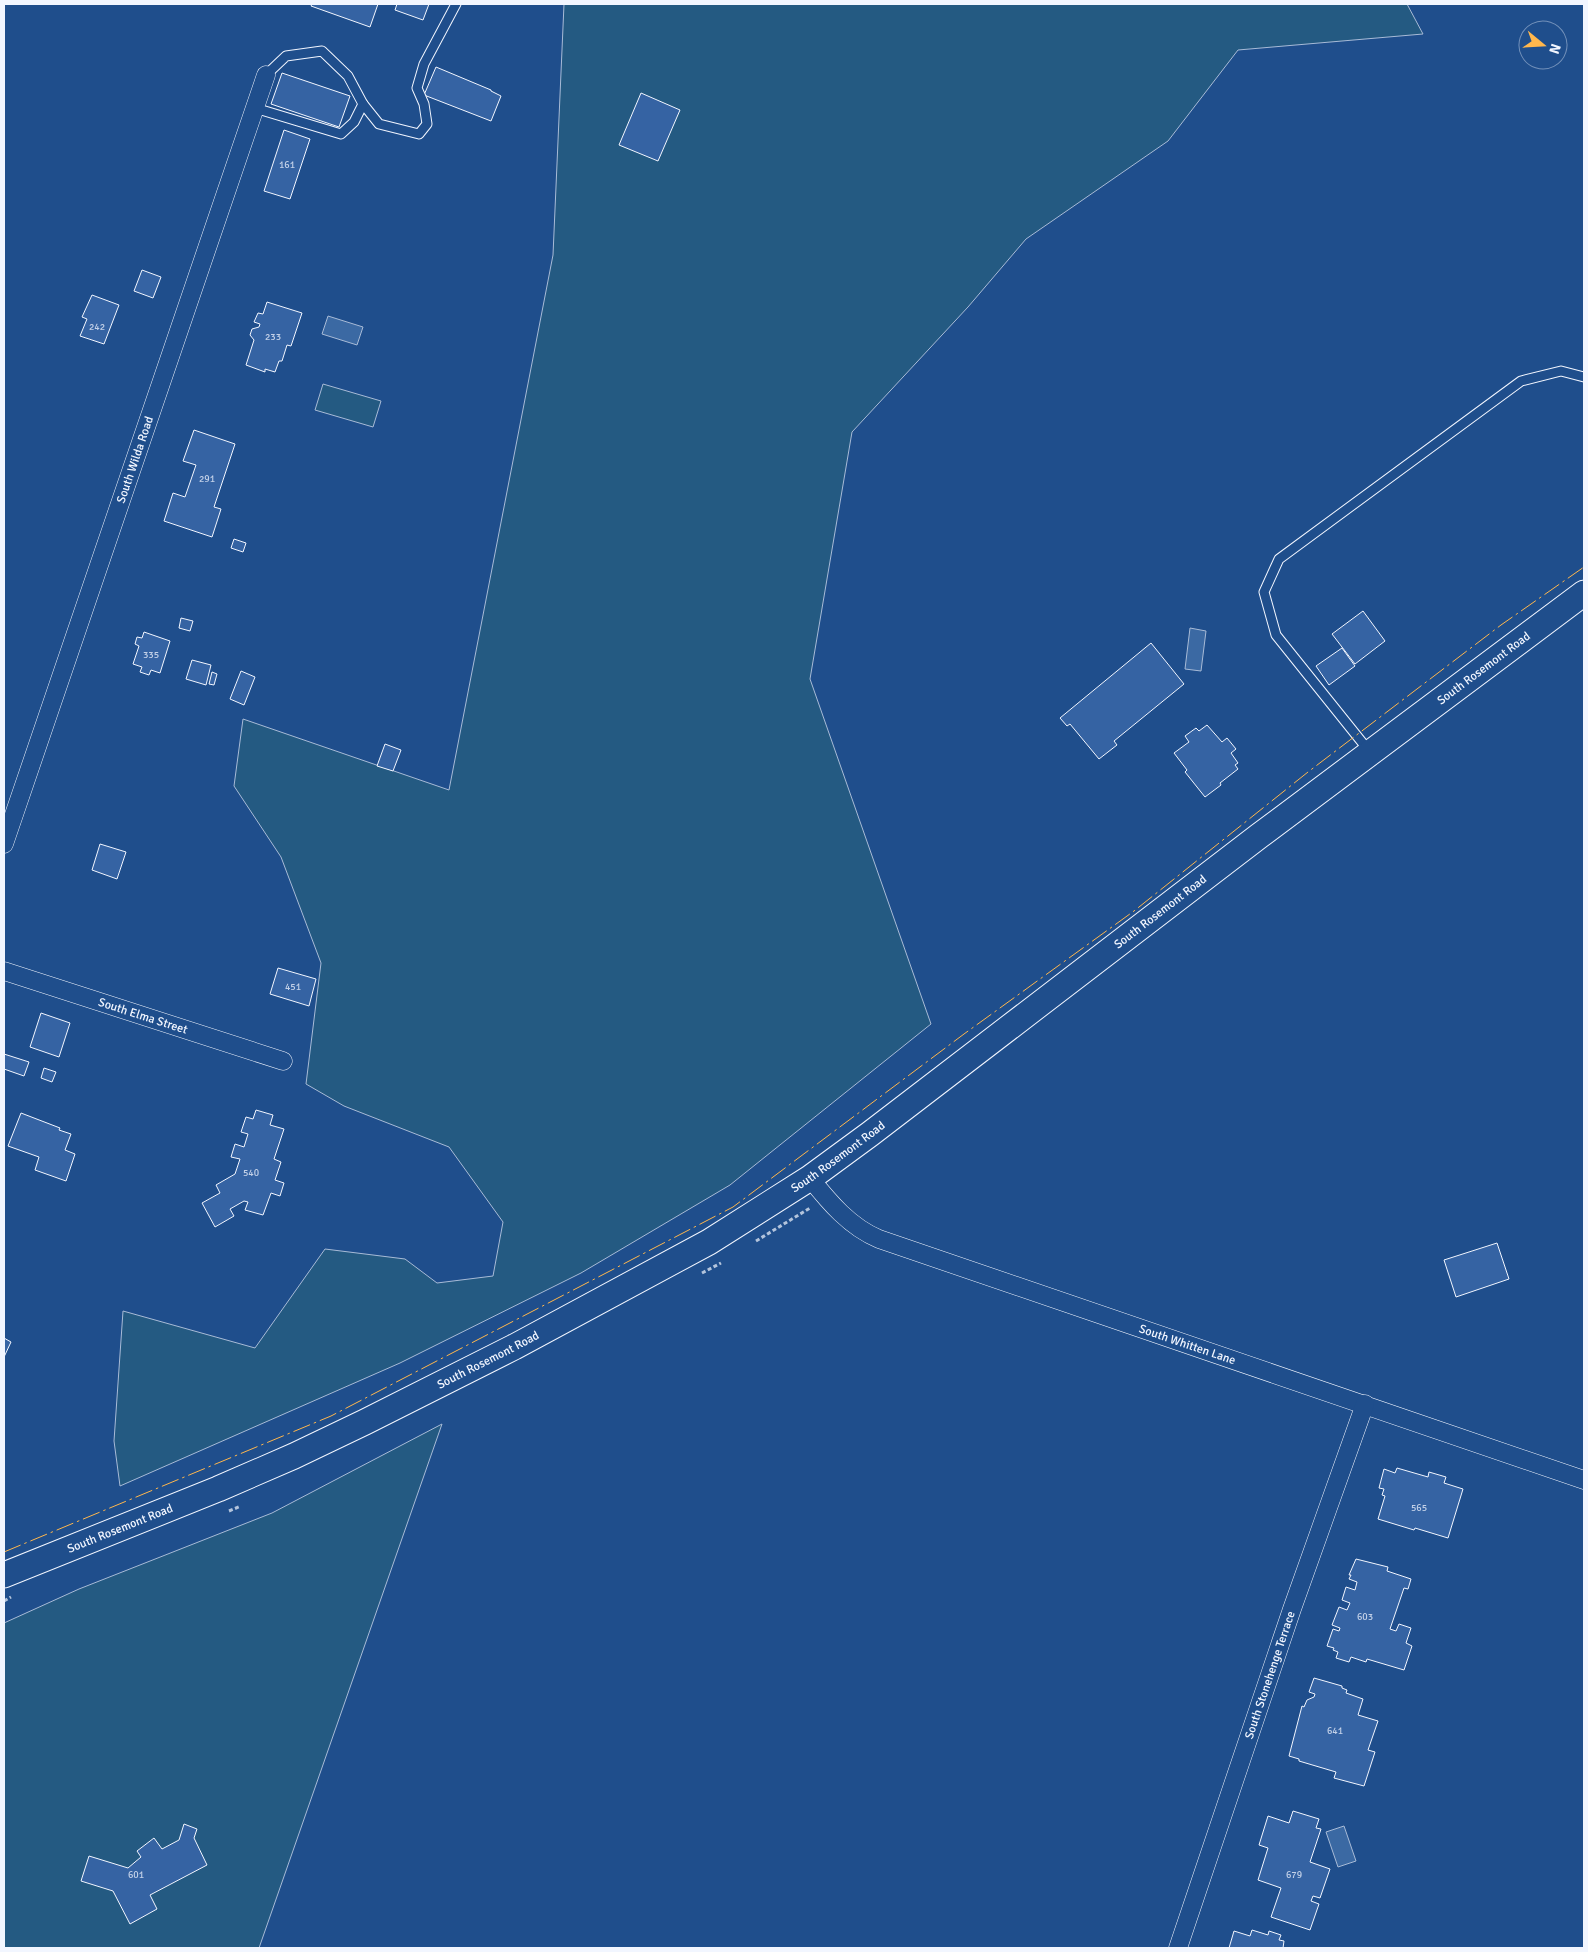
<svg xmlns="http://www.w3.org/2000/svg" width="1588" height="1952" viewBox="0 0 1588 1952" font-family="Signika,sans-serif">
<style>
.green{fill:#245a82;stroke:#a8bbd7}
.water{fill:#3b69a3;stroke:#a8bbd7}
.building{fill:#3563a3;stroke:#f2f6ff}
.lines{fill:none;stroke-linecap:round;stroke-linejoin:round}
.service-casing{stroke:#f2f6ff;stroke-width:11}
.minor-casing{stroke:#f2f6ff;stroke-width:19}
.secondary-casing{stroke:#f2f6ff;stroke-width:27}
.path{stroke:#b3c4dc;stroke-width:3;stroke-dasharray:4 2.5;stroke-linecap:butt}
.service{stroke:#1f4e8c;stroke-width:9}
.minor{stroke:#1f4e8c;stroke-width:18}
.secondary{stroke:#1f4e8c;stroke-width:25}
.power{stroke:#ffb74d;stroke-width:1;stroke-dasharray:18 4 2.5 4;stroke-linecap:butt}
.labels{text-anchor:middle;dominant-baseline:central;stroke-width:4;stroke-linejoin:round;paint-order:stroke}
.number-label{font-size:10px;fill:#c3d1e8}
.street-label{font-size:12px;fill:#f2f6ff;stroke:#1f4e8c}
</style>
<rect width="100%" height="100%" fill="#1f4e8c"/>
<g class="green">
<path d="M564,4H1407L1423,34L1238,50L1168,141L1026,239L968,307L852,432L810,679L931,1024L730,1185L581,1273L400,1363L120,1486L114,1441L123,1311L255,1348L325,1249L405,1259L437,1283L493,1276L503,1222L449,1147L344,1106L306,1084L321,963L281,857L234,786L243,719L449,790L553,255Z"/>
<path d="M323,384L381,401L373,427L315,410Z"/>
<path d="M442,1424L259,1948H4V1623L79,1589L272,1513Z"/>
</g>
<g class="water">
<path d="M328,316L363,327L357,345L322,334Z"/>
<path d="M1190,628L1206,631L1201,671L1185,669Z"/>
<path d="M1344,1826L1356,1861L1338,1867L1326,1832Z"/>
</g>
<g class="building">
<path d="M312,4H378L370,27L311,6Z"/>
<path d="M397,4H429L423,20L395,10Z"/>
<path d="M436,67L491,90V91L501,96L491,121L424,95Z"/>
<path d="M282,73L350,96L339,127L271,104Z"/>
<path d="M641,93L680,110L658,161L619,145Z"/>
<path d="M284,130L310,139L290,199L264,191Z"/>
<path d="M142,270L161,277L153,298L134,291Z"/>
<path d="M92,295L119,305L104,344L80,336L87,319L82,317Z"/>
<path d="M267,302L302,313L291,346L287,345L282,361H279L275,372L265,369V372L246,365L254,340L250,335L252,329L259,327L260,324L254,322L258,313L263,314Z"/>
<path d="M194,430L235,444L214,507L221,509L212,537L164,521L173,493L185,497L196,465L183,461Z"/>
<path d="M234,539L246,543L243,552L231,548Z"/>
<path d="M1363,611L1385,641L1355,664L1332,634Z"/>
<path d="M181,618L193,621L190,631L179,628Z"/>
<path d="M144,632L170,641L160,673L151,670L149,675L140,672L142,667L133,664L139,646L135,644L137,637L142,638Z"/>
<path d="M1151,643L1184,684L1114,741L1117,745L1099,759L1070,724L1067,726L1060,718Z"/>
<path d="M1342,648L1355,666L1329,685L1316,666Z"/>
<path d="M192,660L211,665L206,685L186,679Z"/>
<path d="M241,671L255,677L244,705L230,699Z"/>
<path d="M212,672L217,674L214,685L209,684Z"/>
<path d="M1207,725L1222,742L1227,738L1236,749L1231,753L1238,763L1235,765L1238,769L1220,783L1221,785L1205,797L1185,772L1187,770L1174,753L1189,742L1185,736L1196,728L1199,731Z"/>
<path d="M385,744L401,750L393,771L377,766Z"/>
<path d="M100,844L126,852L117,879L92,870Z"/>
<path d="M278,968L316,979L309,1006L270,994Z"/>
<path d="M41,1013L70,1023L59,1057L30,1047Z"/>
<path d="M4,1054L29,1062L24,1076L4,1069Z"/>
<path d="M44,1068L56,1072L52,1082L41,1078Z"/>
<path d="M256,1110L273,1115L270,1125L284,1129L274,1159L281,1162L275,1180L284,1183L280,1196L271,1193L263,1215L245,1210L248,1202L244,1201L230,1209L234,1216L215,1227L202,1203L220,1193L216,1185L235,1174L240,1159L231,1157L235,1144L244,1147L248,1134L241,1132L246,1117L253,1119Z"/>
<path d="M21,1113L60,1128L59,1130L71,1134L65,1150L75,1154L66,1181L35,1170L39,1157L8,1146Z"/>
<path d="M1497,1243L1509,1279L1456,1297L1444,1260Z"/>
<path d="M4,1338L11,1342L4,1357Z"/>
<path d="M1397,1468L1428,1477L1429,1472L1446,1477L1444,1483L1463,1489L1448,1538L1415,1528L1414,1530L1378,1519L1385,1496L1382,1495L1384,1489L1379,1488L1384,1469L1395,1473Z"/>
<path d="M1356,1559L1388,1567L1387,1571L1411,1579L1408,1589L1404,1588L1390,1629L1396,1631L1399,1624L1411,1628L1406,1643L1412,1646L1404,1670L1367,1659L1366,1662L1351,1657L1349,1662L1336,1658L1338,1652L1333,1650L1334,1648L1327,1646L1333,1629L1339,1631L1340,1628L1332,1625L1339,1607L1347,1610L1350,1603L1342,1600L1346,1587L1355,1590L1357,1582L1349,1579L1351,1575H1349Z"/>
<path d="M1314,1678L1342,1686V1688L1347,1690L1346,1693L1363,1699L1358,1715L1378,1721L1368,1750L1375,1752L1364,1786L1334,1778L1336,1772L1299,1761V1759L1289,1756L1302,1706L1304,1707L1307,1700L1314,1697L1315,1694L1309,1692Z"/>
<path d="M1293,1811L1319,1819L1316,1828L1321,1829L1310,1862L1330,1869L1320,1898L1313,1896L1311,1901L1319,1904L1310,1930L1271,1917L1281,1888L1258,1880L1268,1848L1259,1845L1268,1816L1289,1823Z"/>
<path d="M184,1824L197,1829L194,1838L207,1865L150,1895L157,1909L130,1924L113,1891L81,1881L89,1856L128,1868L141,1857L137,1851L154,1838L162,1849L179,1840Z"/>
<path d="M1252,1930L1268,1935L1269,1931L1281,1935L1279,1940L1284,1941L1283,1948H1229L1234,1931L1250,1936Z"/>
</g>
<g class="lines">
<defs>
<g id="service">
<path d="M266,75L286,56L322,51L348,76L363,104L379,124L419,134L427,124L424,104L417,88L424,64L456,4"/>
<path d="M255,108L341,134L354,122L363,104"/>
<path d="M1369,751L1276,635L1264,592L1279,559L1521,381L1561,371L1584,377"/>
</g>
<g id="minor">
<path id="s1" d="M4,844L266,75"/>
<path id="s2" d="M4,971L283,1061"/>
<path id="s3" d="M810,1178C829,1202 850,1227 879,1239L1584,1480"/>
<path id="s4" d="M1178,1948L1292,1609L1365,1404"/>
</g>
<g id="secondary">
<path id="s5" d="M4,1575L218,1489L294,1456L365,1422L514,1347L709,1242L810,1178L870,1134L1259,836L1584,593"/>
</g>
</defs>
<use href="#service" class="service-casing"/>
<use href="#minor" class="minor-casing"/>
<use href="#secondary" class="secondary-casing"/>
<g class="path">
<path d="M756,1241L810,1208"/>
<path d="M702,1273L721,1263"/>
<path d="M229,1511L241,1506"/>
<path d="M4,1601L11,1597"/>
</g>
<use href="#service" class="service"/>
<use href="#minor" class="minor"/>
<use href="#secondary" class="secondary"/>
<path class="power" d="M4,1552L331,1416L733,1207L964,1034L1134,911L1308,772L1501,625L1584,567"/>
</g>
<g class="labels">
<g class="number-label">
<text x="287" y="165">161</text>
<text x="97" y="327">242</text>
<text x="273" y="337">233</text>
<text x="207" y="479">291</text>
<text x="151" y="655">335</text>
<text x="293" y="987">451</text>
<text x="251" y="1173">540</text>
<text x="1419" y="1508">565</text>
<text x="1365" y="1617">603</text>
<text x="1335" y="1731">641</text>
<text x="136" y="1875">601</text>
<text x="1294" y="1875">679</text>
</g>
<g class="street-label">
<text stroke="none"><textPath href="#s1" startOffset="406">South Wilda Road</textPath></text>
<text stroke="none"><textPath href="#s5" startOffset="1745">South Rosemont Road</textPath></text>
<text stroke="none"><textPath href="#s5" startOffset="1340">South Rosemont Road</textPath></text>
<text stroke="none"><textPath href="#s2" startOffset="146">South Elma Street</textPath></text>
<text stroke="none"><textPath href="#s5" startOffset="935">South Rosemont Road</textPath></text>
<text stroke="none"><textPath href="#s3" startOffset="419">South Whitten Lane</textPath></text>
<text stroke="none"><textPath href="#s5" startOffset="530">South Rosemont Road</textPath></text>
<text stroke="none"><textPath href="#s5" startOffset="125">South Rosemont Road</textPath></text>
<text stroke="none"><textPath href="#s4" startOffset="288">South Stonehenge Terrace</textPath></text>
</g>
</g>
<rect width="1588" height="1952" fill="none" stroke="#f2f6ff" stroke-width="10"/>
<g transform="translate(1543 45) rotate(108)"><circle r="24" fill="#1f4e8c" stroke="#7391ba"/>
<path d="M0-4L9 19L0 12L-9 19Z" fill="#ffb74d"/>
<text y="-8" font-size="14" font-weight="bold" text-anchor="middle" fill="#f2f6ff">N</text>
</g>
</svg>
